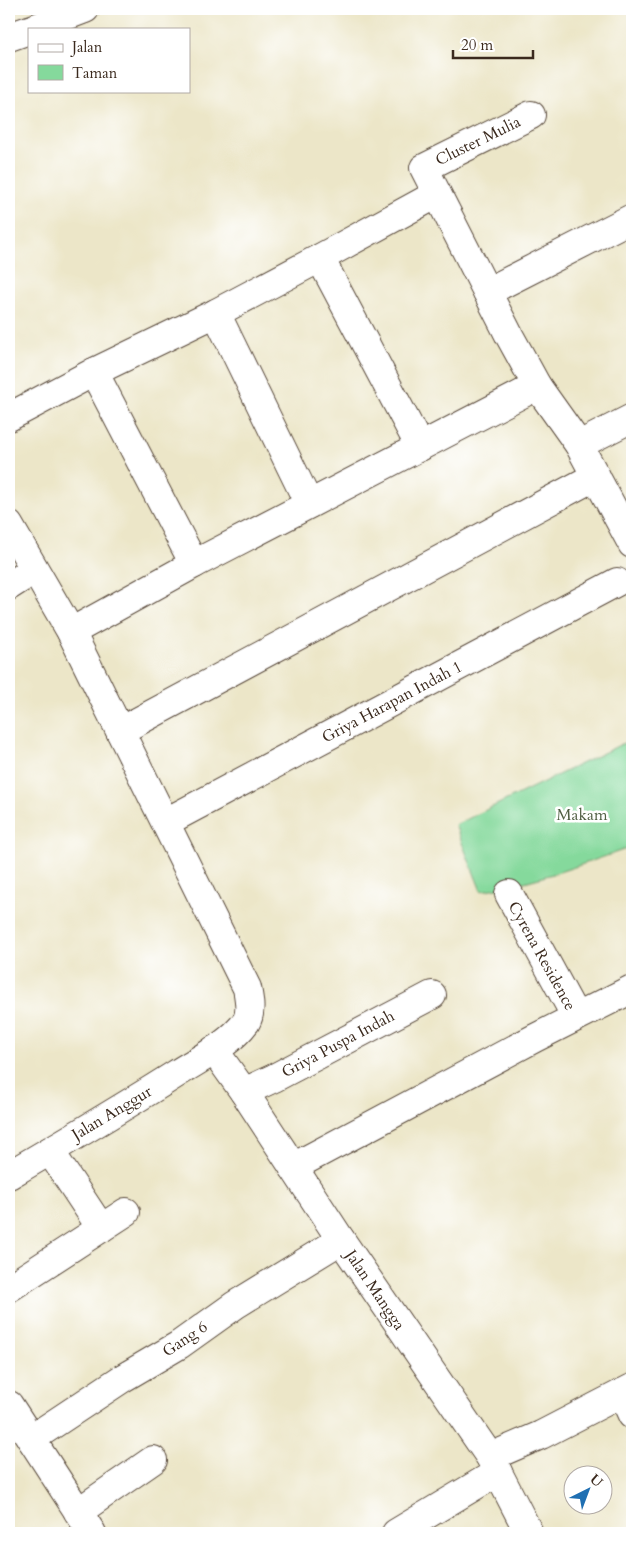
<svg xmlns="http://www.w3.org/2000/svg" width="641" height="1542" viewBox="0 0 641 1542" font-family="Cardo,serif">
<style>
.green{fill:#85d99c;stroke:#60825d}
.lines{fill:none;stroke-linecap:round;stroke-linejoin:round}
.street-casing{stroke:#564638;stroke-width:30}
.street{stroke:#fff;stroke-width:28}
.labels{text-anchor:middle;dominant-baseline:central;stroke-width:5;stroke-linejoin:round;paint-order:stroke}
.street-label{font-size:16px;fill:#3b2a1e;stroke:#fff}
.park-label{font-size:16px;fill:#515f44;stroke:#fff}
</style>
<rect width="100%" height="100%" fill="#fff"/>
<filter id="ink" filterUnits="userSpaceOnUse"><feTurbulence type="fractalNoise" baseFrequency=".02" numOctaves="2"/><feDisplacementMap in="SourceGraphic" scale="10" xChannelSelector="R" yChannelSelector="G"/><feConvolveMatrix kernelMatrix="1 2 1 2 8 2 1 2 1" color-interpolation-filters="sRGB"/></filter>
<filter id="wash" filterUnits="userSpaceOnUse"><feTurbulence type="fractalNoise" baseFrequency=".0096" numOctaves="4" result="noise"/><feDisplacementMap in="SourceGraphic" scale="20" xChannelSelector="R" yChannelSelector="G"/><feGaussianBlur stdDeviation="1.12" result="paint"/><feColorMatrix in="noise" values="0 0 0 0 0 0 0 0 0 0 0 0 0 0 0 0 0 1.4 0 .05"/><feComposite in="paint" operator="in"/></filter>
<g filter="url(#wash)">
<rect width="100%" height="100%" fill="#ece6c8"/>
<path class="green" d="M632,739V847C583,864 534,883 481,891L455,825Z"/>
</g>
<g filter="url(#ink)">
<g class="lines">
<defs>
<g id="street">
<path d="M32,29L85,9"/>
<path d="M9,37L29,30"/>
<path d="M531,115L424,168L509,335L537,386L579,445L632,544"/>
<path d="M320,258L420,447"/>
<path d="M487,292L632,218"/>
<path d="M216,313L309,504"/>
<path d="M94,372L194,564"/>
<path d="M9,417L94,372L216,313L320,258L437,194"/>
<path d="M579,445L632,418"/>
<path d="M9,525L71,632L247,988C249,999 252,1012 246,1022C229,1045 199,1059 176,1074C121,1109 65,1142 9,1175"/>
<path d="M9,586L34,570"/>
<path d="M71,632L194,564L537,386"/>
<path d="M120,731L596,476"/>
<path d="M166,822L617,582"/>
<path d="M509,894L576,1017"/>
<path d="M214,1050L244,1092L341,1240L490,1457L529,1533"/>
<path d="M244,1092L274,1078L432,995"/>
<path d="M50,1151L101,1228"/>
<path d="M293,1167L535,1038L632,989"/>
<path d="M9,1288L126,1212"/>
<path d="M622,1393L632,1415"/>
<path d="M9,1405L92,1533"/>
<path d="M31,1439L123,1378L179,1345L235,1305L341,1240"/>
<path d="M490,1457L541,1435L632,1388"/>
<path d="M78,1512L153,1460"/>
<path d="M396,1533L498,1472"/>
</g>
</defs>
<use href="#street" class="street-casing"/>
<use href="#street" class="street"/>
</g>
</g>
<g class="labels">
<g class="street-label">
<text transform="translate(478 141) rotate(-26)">Cluster Mulia</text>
<text transform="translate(392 702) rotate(-28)">Griya Harapan Indah 1</text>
<text transform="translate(542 956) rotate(61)">Cyrena Residence</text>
<text transform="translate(338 1044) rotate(-28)">Griya Puspa Indah</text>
<text transform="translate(112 1113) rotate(-31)">Jalan Anggur</text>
<text transform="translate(375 1290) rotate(56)">Jalan Mangga</text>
<text transform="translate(185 1339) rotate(-34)">Gang 6</text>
</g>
<g class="park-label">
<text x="582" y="815">Makam</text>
</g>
</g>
<rect width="641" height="1542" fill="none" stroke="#fff" stroke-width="30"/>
<rect x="28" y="28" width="162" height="65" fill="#ffffff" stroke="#b1aaa5"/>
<rect x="38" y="44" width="25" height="8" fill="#ffffff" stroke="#b1aaa5"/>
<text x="72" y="52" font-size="15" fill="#3b2a1e">Jalan</text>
<rect x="38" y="65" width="25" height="15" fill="#85d99c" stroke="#b1aaa5"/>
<text x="72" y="78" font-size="15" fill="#3b2a1e">Taman</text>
<g transform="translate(588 1490) rotate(42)"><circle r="24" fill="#ffffff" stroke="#b1aaa5"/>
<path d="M0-4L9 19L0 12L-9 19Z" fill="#1f6fb2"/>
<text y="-8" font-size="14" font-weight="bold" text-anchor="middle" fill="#3b2a1e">U</text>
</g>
<path d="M453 50v8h80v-8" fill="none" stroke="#3b2a1e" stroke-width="2.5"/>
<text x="461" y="50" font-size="15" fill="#3b2a1e" stroke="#ffffff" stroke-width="4" paint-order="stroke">20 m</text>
</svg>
